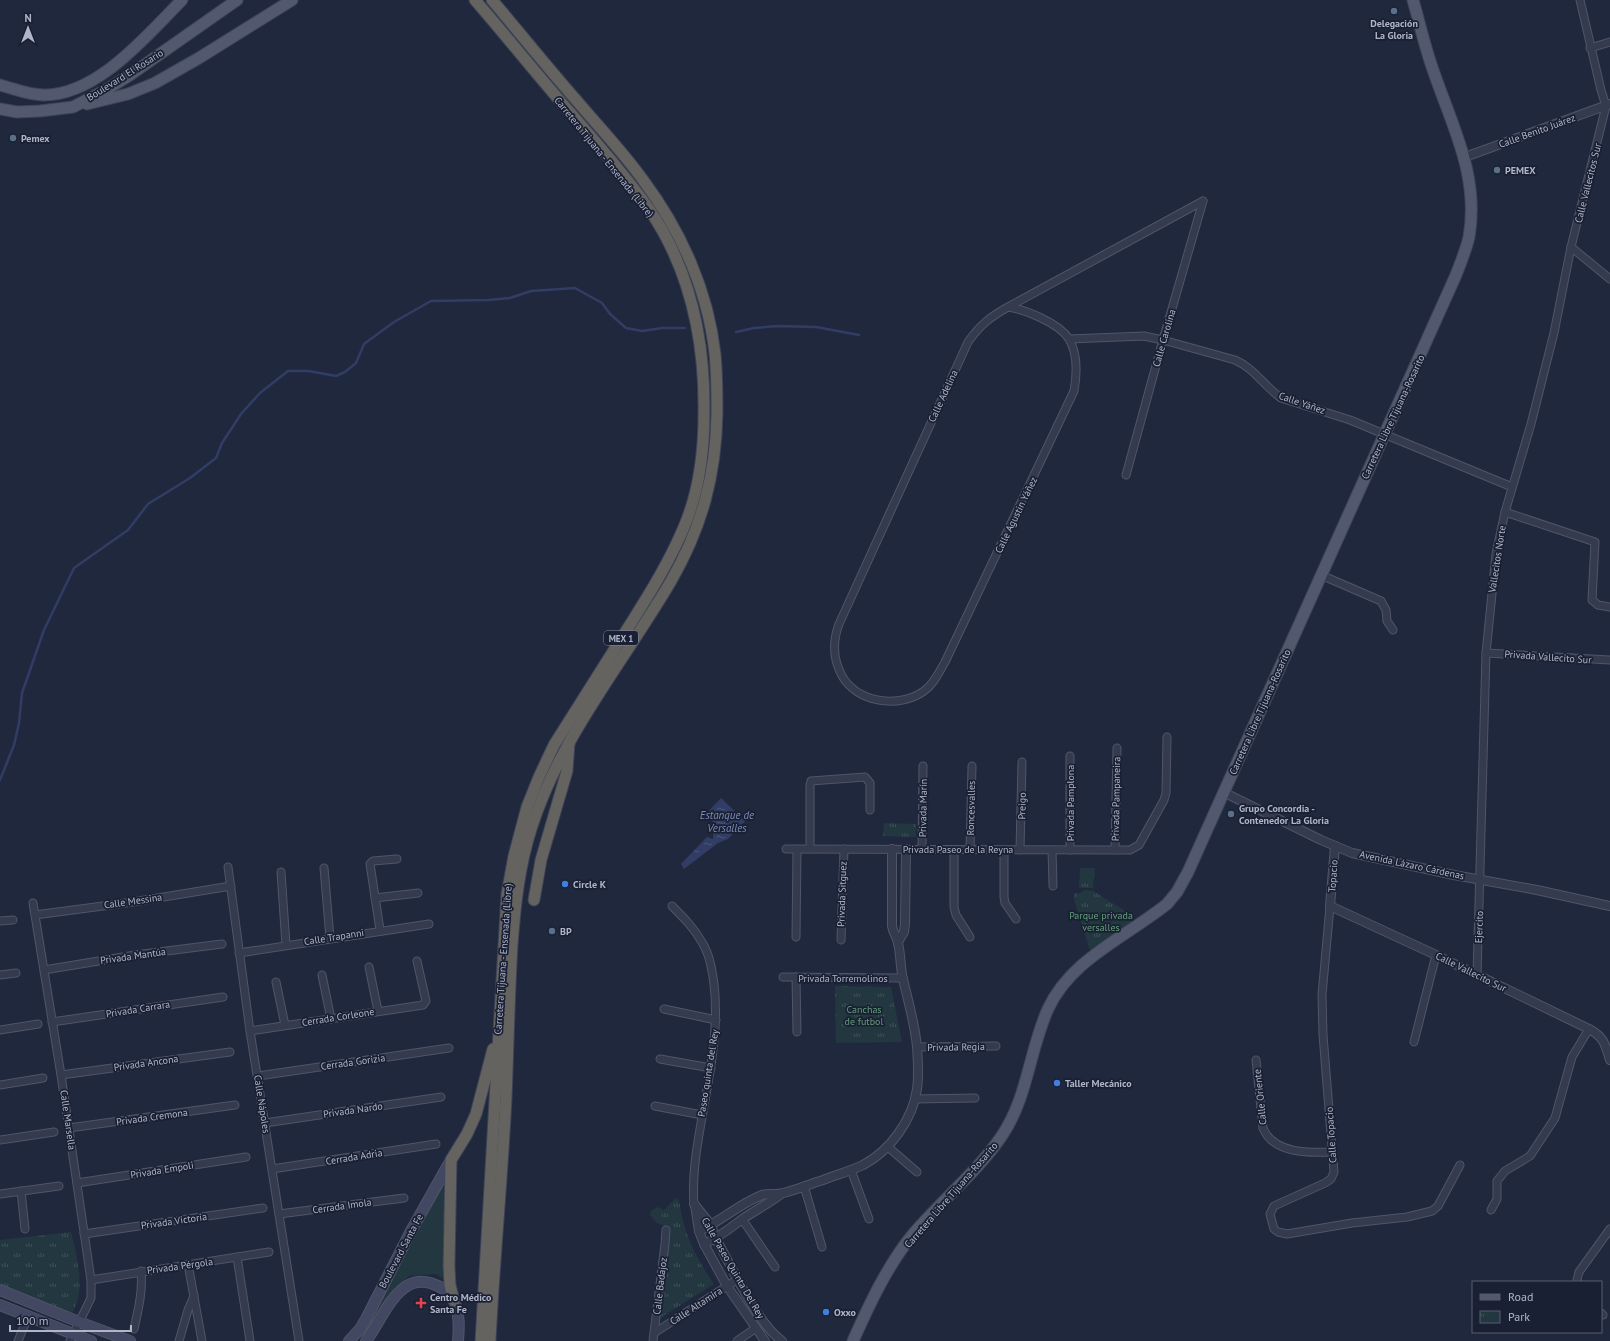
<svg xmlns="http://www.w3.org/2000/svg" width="1610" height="1341" viewBox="0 0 1610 1341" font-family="'PT Sans',sans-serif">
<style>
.green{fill:#22373f}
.park{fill:url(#park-tufts)}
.water{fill:url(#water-ripples)}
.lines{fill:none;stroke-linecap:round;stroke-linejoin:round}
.stream{stroke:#313d64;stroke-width:2.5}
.minor-casing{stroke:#505569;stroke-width:9}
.tertiary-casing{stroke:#505569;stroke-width:10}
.secondary-casing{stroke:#505569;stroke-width:12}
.primary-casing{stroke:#3e4457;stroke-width:13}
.trunk-casing{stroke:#3d4256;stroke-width:13}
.minor{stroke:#353b4e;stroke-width:7}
.tertiary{stroke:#353b4e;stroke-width:8}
.secondary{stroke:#424861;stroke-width:10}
.primary{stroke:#52596e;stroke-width:11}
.trunk{stroke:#646360;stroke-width:11}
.service-dot{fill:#5c6f8a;stroke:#1a2033;stroke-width:1.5}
.shop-dot{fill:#3f7fe0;stroke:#1a2033;stroke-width:1.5}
.health-dot{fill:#e0444e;stroke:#1a2033;stroke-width:1.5}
.labels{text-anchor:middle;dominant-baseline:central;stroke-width:3.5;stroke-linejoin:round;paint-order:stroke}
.shield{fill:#1a2033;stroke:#83889c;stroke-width:1}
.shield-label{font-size:9px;font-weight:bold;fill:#b0b5c9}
.poi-label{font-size:10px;font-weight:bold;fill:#b0b5c9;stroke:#1a2033;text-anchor:start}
.street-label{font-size:10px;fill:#b0b5c9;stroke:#1a2033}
.park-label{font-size:10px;fill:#649d7b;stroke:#1a2033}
.water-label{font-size:11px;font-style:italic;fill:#7c8bb8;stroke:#1a2033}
</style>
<defs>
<pattern id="park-tufts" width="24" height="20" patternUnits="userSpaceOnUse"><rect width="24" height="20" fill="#22373f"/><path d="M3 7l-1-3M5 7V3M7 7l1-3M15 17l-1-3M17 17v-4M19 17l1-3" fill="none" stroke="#405259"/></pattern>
<pattern id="water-ripples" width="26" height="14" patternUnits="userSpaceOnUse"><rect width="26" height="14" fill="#313d64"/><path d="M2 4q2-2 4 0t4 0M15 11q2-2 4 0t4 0" fill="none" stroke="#4c5779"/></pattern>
</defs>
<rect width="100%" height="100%" fill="#20283e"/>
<path class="green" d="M447,1177L445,1280L436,1274L409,1276L397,1288L378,1314H374Z"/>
<g class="park">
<path d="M884,823L916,824V837L883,836Z"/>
<path d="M1080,868H1095L1093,888H1079Z"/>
<path d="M1084,890L1093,891L1124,910L1134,925L1090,951L1074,899V893H1080Z"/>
<path d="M835,986L891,987L902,1042L836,1043Z"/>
<path d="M676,1198L679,1200C684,1234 694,1255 714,1284L657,1320L666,1227L656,1222L650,1215L652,1210L658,1207L664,1210Z"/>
<path d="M71,1232C77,1259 87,1290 71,1315L0,1287V1240Z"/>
</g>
<path class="water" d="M721,798L745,821L728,839L718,843L684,869L681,864L707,837L713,839L714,823L705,815Z"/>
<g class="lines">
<g class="stream">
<path d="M736,332L754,328L777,326L816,327L859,335"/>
<path d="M0,780L14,745L19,723L22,693L44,630L74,568L128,530L148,504L190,478L216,458L222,443L241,414L260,393L288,371H309L336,376L345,372L356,363L364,344L394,322L431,301L489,300L510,298L531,291L575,288L602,303L610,314L626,328L642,331L662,328H685"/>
</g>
<defs>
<g id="minor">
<path d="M1590,48L1610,42"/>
<path d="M1571,247L1610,279"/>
<path d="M1008,307C1026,310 1059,323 1069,339C1078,354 1077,374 1074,391L945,662C939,672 934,684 924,691C899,709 856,703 841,674C833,658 833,640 839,624L968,342C980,325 990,317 1008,307L1203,201"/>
<path d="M1069,339L1144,336L1163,340L1235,360C1254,368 1264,386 1281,398L1350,420L1512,487"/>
<path d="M1126,475L1163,340L1203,201"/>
<path d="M1505,512L1595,542L1592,600L1598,605L1610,607"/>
<path d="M1321,575L1381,601L1386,610L1387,621L1393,630"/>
<path d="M1486,653L1610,660"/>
<path d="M786,849L1130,850L1139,845L1164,800L1166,793L1167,737"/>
<path d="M810,849V785L811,781L865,777L870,783V810"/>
<path d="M922,850L923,766"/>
<path d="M954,850V907L956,915L970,937"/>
<path d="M970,850L972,766"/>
<path d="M1004,850V897L1005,903L1016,919"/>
<path d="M1020,850L1022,762"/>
<path d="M1052,850L1053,886"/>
<path d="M1070,850V756"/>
<path d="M1115,850L1117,748"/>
<path d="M228,867L250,1031L299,1341"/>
<path d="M324,868L330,938"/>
<path d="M281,872L286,945"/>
<path d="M375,898L418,893"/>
<path d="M33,903L61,1075L91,1280V1298L70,1341"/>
<path d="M672,906C684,918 695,929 703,944C710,956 712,970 714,984C720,1035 707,1085 699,1135C695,1158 692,1180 694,1204"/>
<path d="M1330,906L1322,995L1323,1035L1334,1172L1331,1179L1325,1183L1274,1206L1270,1214L1274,1229L1278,1232L1287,1234L1352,1223L1407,1217L1432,1211L1438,1206L1460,1165"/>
<path d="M35,915L133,902L231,886"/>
<path d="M0,921L13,920"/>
<path d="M380,930L370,864L373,861L397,859"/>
<path d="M796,937L797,849"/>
<path d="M841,940L844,849"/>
<path d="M239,953L429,924"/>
<path d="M369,967L378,1011"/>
<path d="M44,970L135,955L222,944"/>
<path d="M0,975L16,973"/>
<path d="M322,975L331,1019"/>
<path d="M1477,975L1486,653L1496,554L1505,512L1531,424L1554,333L1571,247L1606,106L1601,90L1580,0"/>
<path d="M783,977L903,978"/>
<path d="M796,977L797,1032"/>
<path d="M276,982L285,1025"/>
<path d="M664,1009L716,1020"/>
<path d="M52,1022L223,997"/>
<path d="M0,1030L38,1024"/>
<path d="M250,1031L423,1005L426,1001L417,961"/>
<path d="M1414,1042L1436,955"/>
<path d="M917,1047L996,1046"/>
<path d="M660,1059L711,1068"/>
<path d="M1256,1060L1263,1128C1273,1154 1310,1153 1332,1152"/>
<path d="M61,1075L230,1052"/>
<path d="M258,1076L449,1048"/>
<path d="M0,1085L43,1078"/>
<path d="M915,1099L975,1098"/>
<path d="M655,1106L702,1115"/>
<path d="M265,1123L441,1097"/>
<path d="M69,1128L235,1105"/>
<path d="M0,1140L54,1132"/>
<path d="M888,1147L917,1172"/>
<path d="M272,1169L436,1144"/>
<path d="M851,1170L869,1219"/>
<path d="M77,1183L246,1157"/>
<path d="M804,1186L822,1247"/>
<path d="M21,1191L25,1229"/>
<path d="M0,1194L59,1186"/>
<path d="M1491,1210L1497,1199V1181L1505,1171L1530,1156L1555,1118L1572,1057L1589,1029"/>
<path d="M279,1214L404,1198"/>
<path d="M742,1219L775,1267"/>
<path d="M84,1234L263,1208"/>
<path d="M237,1257L250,1341"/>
<path d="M188,1264L202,1341"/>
<path d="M91,1280L269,1252"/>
<path d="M1578,1282L1577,1280L1579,1272L1610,1229"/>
<path d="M1601,1313L1603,1315"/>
<path d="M134,1329C138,1310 143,1292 141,1271"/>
<path d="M654,1333L738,1279"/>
<path d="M18,1341L28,1317"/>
<path d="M179,1341L188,1310L194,1296"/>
<path d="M653,1341L665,1244L666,1230"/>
<path d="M737,1341L756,1328"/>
</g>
<g id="tertiary">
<path d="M1465,157L1610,104"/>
<path d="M1225,793L1321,840L1352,853L1454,875L1537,890L1610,906"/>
<path d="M1335,846L1330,906L1436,955L1589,1029C1604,1037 1605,1044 1610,1060"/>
<path d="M898,942L904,932L905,924L906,849"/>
<path d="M694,1204L711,1225L716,1239C732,1267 756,1322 782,1341"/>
<path d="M695,1205L699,1231L704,1244L727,1286L765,1341"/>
<path d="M699,1231C721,1221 739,1204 762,1195C768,1193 776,1195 783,1193C796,1190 810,1184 823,1180C836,1175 850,1171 863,1165C890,1151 913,1119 917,1089C919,1075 918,1061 917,1047C915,1024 908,1001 903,979C900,967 901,955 898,943C897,937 893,933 892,926V849"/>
<path d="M704,1244C718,1238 729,1229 741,1220C754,1211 768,1204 781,1194"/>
</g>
<g id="secondary">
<path d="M0,1290L79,1322L130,1341"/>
<path d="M0,1305L91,1341"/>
<path d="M349,1341L360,1329L366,1319L411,1231L451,1160"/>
<path d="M366,1341C378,1325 388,1300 404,1288C420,1275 444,1284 454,1301C460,1313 459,1329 458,1341"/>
</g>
<g id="primary">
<path d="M0,85C15,89 29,95 44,95C98,95 147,35 182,0"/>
<path d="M87,104L128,94L155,83L199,58L292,0"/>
<path d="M0,109L17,112L40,111L73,107L104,91L130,75L237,0"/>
<path d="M853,1341C869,1305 888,1264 914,1233C942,1200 977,1172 1001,1137C1028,1098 1029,1051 1048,1009C1071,959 1126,937 1167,904L1177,892L1188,872L1456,275C1461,262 1466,250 1469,237C1480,174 1450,122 1431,64C1424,43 1419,21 1413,0"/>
</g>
<g id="trunk">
<path d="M475,0C506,36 536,73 567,109C594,140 625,175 649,209C690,269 705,341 704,413C704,451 699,492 684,527C669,563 648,596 628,628C603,667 579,706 554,745L539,777L527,807L514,856L507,894L481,1341"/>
<path d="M534,900L541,860L567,771L569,743"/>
<path d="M454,1301L450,1285L449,1266L451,1160L467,1134L476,1114L493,1049"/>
<path d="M490,1341C494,1260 502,1180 506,1099C508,1048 509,996 512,945C515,906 519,867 531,829C560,737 623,663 671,581C702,527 716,475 717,413C717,393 717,374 715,354C708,291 681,231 643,180C623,152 599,127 577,101C548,68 520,33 492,0"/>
</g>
</defs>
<use href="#minor" class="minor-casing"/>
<use href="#tertiary" class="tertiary-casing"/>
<use href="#secondary" class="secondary-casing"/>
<use href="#primary" class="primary-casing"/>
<use href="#trunk" class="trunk-casing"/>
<use href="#minor" class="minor"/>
<use href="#tertiary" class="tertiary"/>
<use href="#secondary" class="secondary"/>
<use href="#primary" class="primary"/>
<use href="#trunk" class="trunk"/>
</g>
<g class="service-dot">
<circle cx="1394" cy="11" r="4"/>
<circle cx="13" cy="138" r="4"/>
<circle cx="1497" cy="170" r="4"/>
<circle cx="1231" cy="814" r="4"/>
<circle cx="552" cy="931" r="4"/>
</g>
<g class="shop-dot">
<circle cx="565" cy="884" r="4"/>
<circle cx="1057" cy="1083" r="4"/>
<circle cx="826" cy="1312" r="4"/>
</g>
<path class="health-dot" d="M419 1297h4v4h4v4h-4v4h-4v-4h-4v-4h4z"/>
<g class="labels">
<rect class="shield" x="604" y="631" width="34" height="14" rx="3"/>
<g class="shield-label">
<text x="621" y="638">MEX 1</text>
</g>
<g class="poi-label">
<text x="1394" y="23" text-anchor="middle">Delegación<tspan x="1394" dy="12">La Gloria</tspan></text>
<text x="21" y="138">Pemex</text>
<text x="1505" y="170">PEMEX</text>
<text x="1239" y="808">Grupo Concordia -<tspan x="1239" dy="12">Contenedor La Gloria</tspan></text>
<text x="573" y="884">Circle K</text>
<text x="560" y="931">BP</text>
<text x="1065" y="1083">Taller Mecánico</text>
<text x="430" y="1297">Centro Médico<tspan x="430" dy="12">Santa Fe</tspan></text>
<text x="834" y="1312">Oxxo</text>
</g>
<g class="street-label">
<text transform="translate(125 75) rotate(-32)">Boulevard El Rosario</text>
<text transform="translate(1537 131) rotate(-20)">Calle Benito Juárez</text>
<text transform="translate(604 157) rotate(51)">Carretera Tijuana - Ensenada (Libre)</text>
<text transform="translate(1588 183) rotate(-76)">Calle Vallecitos Sur</text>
<text transform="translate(1164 338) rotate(-74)">Calle Carolina</text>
<text transform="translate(943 396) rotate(-65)">Calle Adelina</text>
<text transform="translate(1302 403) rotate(19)">Calle Yáñez</text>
<text transform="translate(1393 417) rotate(-65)">Carretera Libre Tijuana-Rosarito</text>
<text transform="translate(1016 515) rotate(-64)">Calle Agustin Yáñez</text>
<text transform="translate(1497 559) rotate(-81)">Vallecitos Norte</text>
<text transform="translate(1548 657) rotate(4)">Privada Vallecito Sur</text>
<text transform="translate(1260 712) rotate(-66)">Carretera Libre Tijuana-Rosarito</text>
<text transform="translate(1116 799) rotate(-89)">Privada Pampaneira</text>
<text transform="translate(1070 803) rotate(-90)">Privada Pamplona</text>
<text transform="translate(1022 806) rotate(-89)">Preigo</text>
<text transform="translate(923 808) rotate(-89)">Privada Marín</text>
<text transform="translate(971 808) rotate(-89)">Roncesvalles</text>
<text x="958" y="849">Privada Paseo de la Reyna</text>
<text transform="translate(1412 865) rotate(12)">Avenida Lázaro Cárdenas</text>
<text transform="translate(1333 876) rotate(-86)">Topacio</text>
<text transform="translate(842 894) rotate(-88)">Privada Sitguez</text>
<text transform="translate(133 901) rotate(-8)">Calle Messina</text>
<text transform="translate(1479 927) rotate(-88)">Ejercito</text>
<text transform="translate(334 937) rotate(-9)">Calle Trapanni</text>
<text transform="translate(133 956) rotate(-8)">Privada Mantúa</text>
<text transform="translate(503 959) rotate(-86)">Carretera Tijuana - Ensenada (Libre)</text>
<text transform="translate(1471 972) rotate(26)">Calle Vallecito Sur</text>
<text x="843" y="978">Privada Torremolinos</text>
<text transform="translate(138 1009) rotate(-9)">Privada Carrara</text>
<text transform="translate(338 1017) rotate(-9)">Cerrada Corleone</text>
<text transform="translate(956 1047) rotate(-1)">Privada Regia</text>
<text transform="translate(353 1062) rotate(-8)">Cerrada Gorizia</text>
<text transform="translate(146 1063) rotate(-8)">Privada Ancona</text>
<text transform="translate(708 1073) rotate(-81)">Paseo quinta del Rey</text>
<text transform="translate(1260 1097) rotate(-96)">Calle Oriente</text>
<text transform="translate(262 1104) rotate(81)">Calle Nápoles</text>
<text transform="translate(353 1110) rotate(-8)">Privada Nardo</text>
<text transform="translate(152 1117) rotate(-8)">Privada Cremona</text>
<text transform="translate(68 1120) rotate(82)">Calle Marsella</text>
<text transform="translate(1331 1135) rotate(-94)">Calle Topacio</text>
<text transform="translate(354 1157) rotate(-9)">Cerrada Adria</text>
<text transform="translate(162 1170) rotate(-9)">Privada Empoli</text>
<text transform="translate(951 1195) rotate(-49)">Carretera Libre Tijuana-Rosarito</text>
<text transform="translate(342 1206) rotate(-8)">Cerrada Imola</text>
<text transform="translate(174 1221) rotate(-8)">Privada Victoria</text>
<text transform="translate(401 1251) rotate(-62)">Boulevard Santa Fe</text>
<text transform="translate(180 1266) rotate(-8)">Privada Pérgola</text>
<text transform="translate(733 1268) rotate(60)">Calle Paseo Quinta Del Rey</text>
<text transform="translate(660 1286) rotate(-83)">Calle Badajoz</text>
<text transform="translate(696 1306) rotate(-33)">Calle Altamira</text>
</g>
<g class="park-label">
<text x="1101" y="915">Parque privada<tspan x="1101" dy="12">versalles</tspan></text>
<text x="864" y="1009">Canchas<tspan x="864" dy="12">de futbol</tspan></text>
</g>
<g class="water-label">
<text x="727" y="815">Estanque de<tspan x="727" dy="13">Versalles</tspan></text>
</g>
</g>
<rect x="1472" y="1281" width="130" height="52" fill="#1a2033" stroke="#565c6f"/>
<rect x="1480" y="1294" width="20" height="6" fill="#52596e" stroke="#565c6f"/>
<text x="1508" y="1301" font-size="12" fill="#b0b5c9">Road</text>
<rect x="1480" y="1311" width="20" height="12" fill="url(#park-tufts)" stroke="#565c6f"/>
<text x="1508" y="1321" font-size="12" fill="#b0b5c9">Park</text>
<g transform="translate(28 28)" stroke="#1a2033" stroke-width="3" paint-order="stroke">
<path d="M0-3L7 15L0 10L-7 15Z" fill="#b0b5c9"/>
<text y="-6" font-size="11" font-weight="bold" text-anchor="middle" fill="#b0b5c9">N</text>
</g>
<path d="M10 1325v6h121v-6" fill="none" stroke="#b0b5c9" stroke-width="2"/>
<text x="16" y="1325" font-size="12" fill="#b0b5c9" stroke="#1a2033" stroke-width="3" paint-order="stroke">100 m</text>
</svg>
